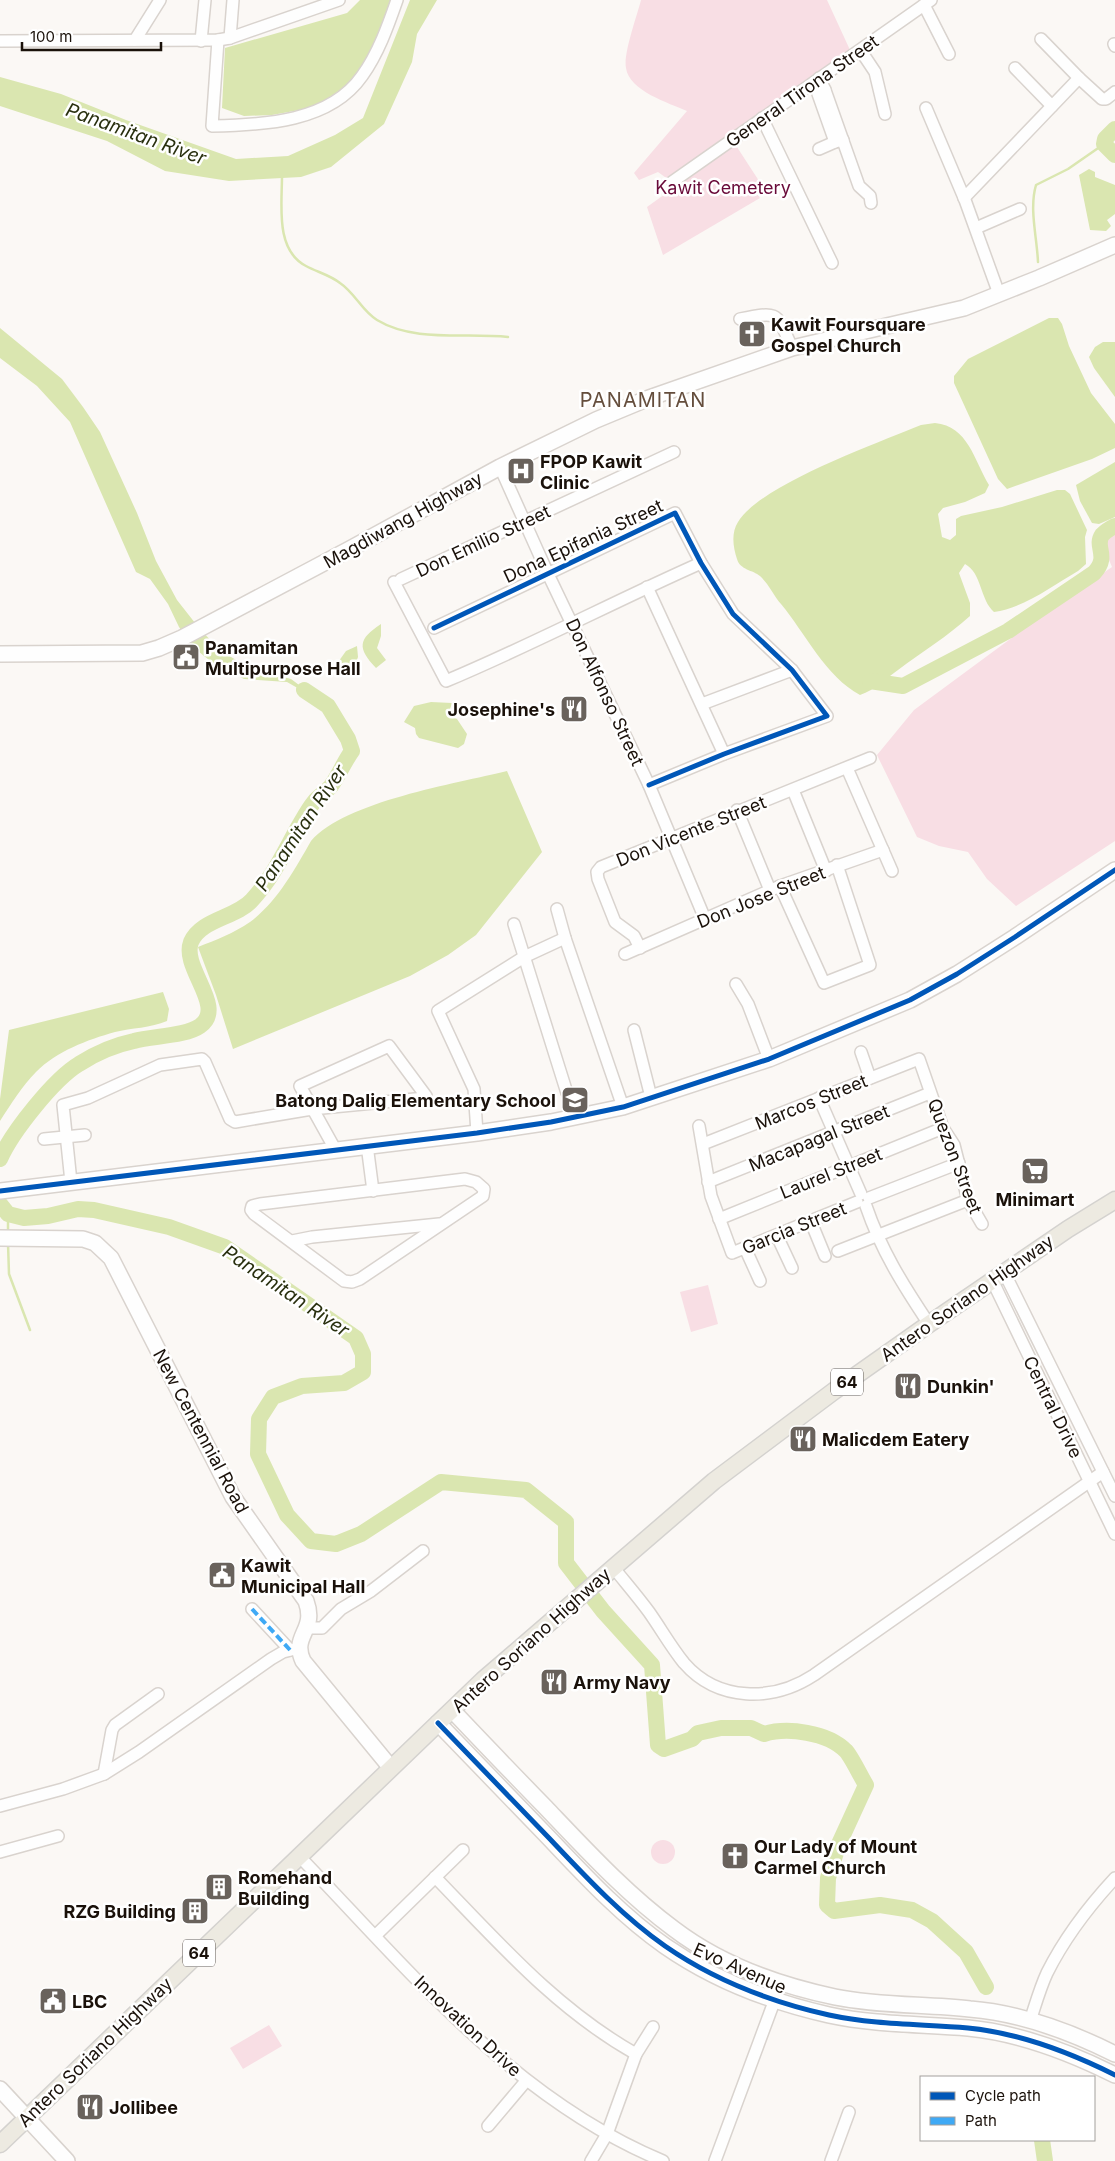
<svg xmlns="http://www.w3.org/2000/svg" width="1115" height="2161" viewBox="0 0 1115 2161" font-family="Inter,sans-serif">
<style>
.green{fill:#f8dee4}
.water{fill:#dae6b0}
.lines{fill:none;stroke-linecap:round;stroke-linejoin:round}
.stream{stroke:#dae6b0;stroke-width:2.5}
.river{stroke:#dae6b0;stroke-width:16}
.street-casing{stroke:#d9d3ce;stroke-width:14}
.secondary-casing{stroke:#d9d3ce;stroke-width:18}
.primary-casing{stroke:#d4d2cf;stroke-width:19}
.street{stroke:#fefefe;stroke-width:11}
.secondary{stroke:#fefefe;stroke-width:15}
.primary{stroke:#edeae1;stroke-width:16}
.quiet{stroke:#3fa9f5;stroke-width:4;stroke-dasharray:8 4;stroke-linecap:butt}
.cycleway-casing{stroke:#fff;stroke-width:8}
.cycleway{stroke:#0057b8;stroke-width:5}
.labels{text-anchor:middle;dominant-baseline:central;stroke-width:5;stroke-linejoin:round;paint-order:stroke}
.shield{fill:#fff;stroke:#5f5854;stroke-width:1}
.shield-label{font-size:16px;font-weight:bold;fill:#1a110a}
.street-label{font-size:18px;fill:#1a110a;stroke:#fff}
.park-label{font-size:18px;fill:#690a39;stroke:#fff}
.poi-label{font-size:18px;font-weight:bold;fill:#1a110a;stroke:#fff;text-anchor:start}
.water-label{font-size:19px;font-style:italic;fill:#29300f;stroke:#fff}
.quarter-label{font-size:20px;letter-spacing:1px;fill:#654e3d;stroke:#fff}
</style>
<rect width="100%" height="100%" fill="#fbf8f5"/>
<g class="green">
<path d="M641,0H827L850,50L669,180L658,172L639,180L634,173L687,111C669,103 629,91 626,68C623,54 637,16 641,0Z"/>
<path d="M735,144L761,184L755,190L760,198L663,255L647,207Z"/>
<path d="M1115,531V841L1016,906L987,879L968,852L939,846L917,837L877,755L914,710L1052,608L1112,567L1104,548V539Z"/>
<path d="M708,1285L718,1324L691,1332L680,1292Z"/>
<circle cx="663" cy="1852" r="12"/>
<path d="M269,2025L282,2046L243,2069L230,2048Z"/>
</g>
<g class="water">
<path d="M360,0H395L360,76L316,107L272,115L244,116L222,108L225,48L347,13Z"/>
<path d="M410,0H437L417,34L412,62L384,124L331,167L301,177L229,181L165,171L107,141L0,106V77L61,94L126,120L236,159L288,156L335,135L363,118Z"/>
<path d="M1089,169L1095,172V177L1115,185V214L1107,220L1111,226L1106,231L1090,230L1079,175Z"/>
<path d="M1049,318H1058L1062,324L1069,346L1091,393L1115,424V448L1092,459L1007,489L998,479L954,383V376L968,359Z"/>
<path d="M0,328L62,379L83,407L100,432L137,513L156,561L177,600L199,628L215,645L231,657L250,668L291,679L322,702L287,682L244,679L214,664L193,647L179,627L168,604L150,579L136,572L70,422L37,386L0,358Z"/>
<path d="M1103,342H1115V397L1094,368L1089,357L1095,347Z"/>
<path d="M935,423C968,426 974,460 989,485L985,493L965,502L943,508L938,514L942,537L950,540L956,535V519L961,516L1002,507L1057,490H1065L1070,494L1087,530L1085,537L1086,564L1078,571C1052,586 1024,608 994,612C980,600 982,573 965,564L959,573L970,603V616C948,636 922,652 898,670C885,679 875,690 860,695C826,677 805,633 781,604C774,596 768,583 760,576C753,570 740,570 737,559C733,547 731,533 738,522C760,485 878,443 921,425Z"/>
<path d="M1115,462V517L1099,524L1092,523L1080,501L1076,485Z"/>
<path d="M381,624V636L377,648L386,660L376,668C357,648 358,639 381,624Z"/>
<path d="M357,646L358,657L351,676L341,675L336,665L346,651Z"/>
<path d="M431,702L452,703L448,715L457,719L467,734L464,744L458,748L419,738L416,734L415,728L404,722L414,706Z"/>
<path d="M507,771L542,852L476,935L448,955L410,976L233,1049L216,995L198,947C216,940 234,933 250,922C277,902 295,869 311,841C346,801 455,784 507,771Z"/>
<path d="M163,992L169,1009L167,1021C151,1028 131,1028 115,1032C87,1040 57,1051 36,1072C22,1086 11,1104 0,1121V1099L9,1030Z"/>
</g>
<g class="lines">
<g class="stream">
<path d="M282,176C282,205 275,250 306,266C317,272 330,275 340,283C355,293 362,311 377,320C415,343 467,332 508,337"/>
<path d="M1038,262C1037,237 1029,209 1036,185L1068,169L1104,144"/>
<path d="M0,1147L6,1146"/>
<path d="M8,1232V1214"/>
<path d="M8,1243L9,1274L30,1330"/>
</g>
<g class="river">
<path d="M1115,129L1105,139L1104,144L1115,155"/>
<path d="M870,681L903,686L1008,631L1094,573C1110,556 1094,547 1102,535C1105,532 1111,528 1115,526"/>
<path d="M0,1159C12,1132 54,1079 79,1064C96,1053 115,1045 134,1041C153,1036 186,1036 200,1026C227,1007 181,968 191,942C201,919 236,918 252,900C274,876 284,852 300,824C304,817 309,808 314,802C319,796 326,792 331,786C339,775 344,762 352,751L348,739L328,706L304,690"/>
<path d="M0,1204L8,1214L24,1218L48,1216L78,1209L94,1210L169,1227L225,1247L356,1338L363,1354V1372L344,1383L302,1386L273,1397L259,1419L258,1454L287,1515L311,1541L336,1544L361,1534L441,1482L526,1490L566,1522V1563L603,1611L652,1665L658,1745L664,1749L692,1739L698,1733L721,1728H751L764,1734C787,1727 828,1732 846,1751C851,1756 861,1777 866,1785L838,1846L828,1878L827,1905L834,1911L880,1905L912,1910L932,1921L966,1952L986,1987"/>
<path d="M1042,2140L1045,2161"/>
</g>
<defs>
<g id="street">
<path d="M924,5L949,54"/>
<path d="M230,38L233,0"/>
<path d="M1041,39L1079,78L1102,99H1106L1115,92"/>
<path d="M135,40L160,0"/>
<path d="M218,40L212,126C264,125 330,122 362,76C378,54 388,26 397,0"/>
<path d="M0,41L218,40L230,38L339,0"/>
<path d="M201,41L205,0"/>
<path d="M1114,44L1115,46"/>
<path d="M861,51L875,72L885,114"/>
<path d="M1015,68L1052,106"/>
<path d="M819,78L825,90L859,186L870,196L871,203"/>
<path d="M825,90L818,94L835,142L843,140"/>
<path d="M926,108L965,200L999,294"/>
<path d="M762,118L832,263"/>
<path d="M819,149L835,142"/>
<path d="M672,182L931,0"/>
<path d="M964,198L1079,78"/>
<path d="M976,228L1020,209"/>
<path d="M740,319C780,311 776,312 792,348"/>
<path d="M500,467L548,574L649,785L705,919"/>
<path d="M401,579L674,452"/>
<path d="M394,582L446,681C532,645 615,601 701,563"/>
<path d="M647,587L724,754"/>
<path d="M434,628L675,513L701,563L733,614L792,670L827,716L724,754L649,785"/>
<path d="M702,704L792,670"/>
<path d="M847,768L892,871"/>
<path d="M793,790L826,871"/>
<path d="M737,810L770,890"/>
<path d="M780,886L824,983L870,965L837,865"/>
<path d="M557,909L565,938L623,1107"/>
<path d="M514,924L567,1093"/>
<path d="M640,948L634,936L615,922L598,879L597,872L601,867L870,758"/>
<path d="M625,954L780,886L883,850"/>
<path d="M736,984L748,1004L769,1059"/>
<path d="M634,1030L651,1097"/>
<path d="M861,1052L870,1078"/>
<path d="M819,1098L861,1194"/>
<path d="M699,1126L711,1196L732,1253L857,1202"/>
<path d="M477,1133L474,1089L438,1011L524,957L565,938"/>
<path d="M44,1139L85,1135"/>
<path d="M703,1144L919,1059L943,1128L954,1145L968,1200L982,1224"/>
<path d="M367,1145L373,1191"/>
<path d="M465,1179L476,1182L484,1189L483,1196L360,1279L352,1282L344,1281L254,1214L251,1210L252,1206L260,1204Z"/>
<path d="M71,1182L63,1105L88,1098L160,1065L202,1059L205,1062L230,1119L235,1122L312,1109L425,1098L426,1096L389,1046L300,1086L335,1149"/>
<path d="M708,1182L930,1093"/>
<path d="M869,1198L959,1163"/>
<path d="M866,1206C881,1250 903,1285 929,1324"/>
<path d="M719,1219L943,1128"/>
<path d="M811,1222L825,1256"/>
<path d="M777,1236L792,1268"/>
<path d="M292,1241L312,1237L439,1224"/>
<path d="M745,1248L760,1281"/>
<path d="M838,1251L968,1200"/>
<path d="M1004,1272L1115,1496"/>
<path d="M992,1280L1115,1534"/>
<path d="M613,1567C625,1582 638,1597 649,1612C661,1629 671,1647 684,1663C718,1702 773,1702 814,1675L1103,1472"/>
<path d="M252,1609L290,1650"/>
<path d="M307,1628H322L341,1609L371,1591L423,1551"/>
<path d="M104,1774L112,1730L115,1725L158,1694"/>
<path d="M0,1806L63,1789L104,1774L139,1752L271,1659L283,1652L299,1648"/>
<path d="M0,1852L58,1836"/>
<path d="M299,1856C409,1970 513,2099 663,2161"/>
<path d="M435,1877C498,1942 556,2009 636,2054"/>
<path d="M376,1935L463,1850"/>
<path d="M1030,2021C1035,2006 1040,1988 1047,1973C1064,1939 1089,1906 1115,1878"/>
<path d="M488,2126L526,2081"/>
<path d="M591,2161L607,2134L636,2054L653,2027"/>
<path d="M715,2161L781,1983"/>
<path d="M831,2161L849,2112"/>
</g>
<g id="secondary">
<path d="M0,654L142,653L159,648L182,638L350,549L500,467L596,420L649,398L792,348L964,308L1039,278L1115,245"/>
<path d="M0,1191L477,1133L551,1122L623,1107L769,1059L910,1000L957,974L1015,937L1115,870"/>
<path d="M0,1238L83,1239L95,1243L111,1258L233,1497L306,1601C317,1631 291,1635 303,1661L391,1768"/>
<path d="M452,1710C484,1744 517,1778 549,1811C589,1853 628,1895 674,1929C720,1964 778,1985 835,1997C880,2006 925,2004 970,2009C1020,2013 1071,2032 1115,2054"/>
<path d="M438,1723C475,1761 512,1800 549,1838C585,1876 622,1916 665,1946C714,1980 771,2002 829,2015C875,2025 921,2024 968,2028C1020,2033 1069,2052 1115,2075"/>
<path d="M0,2089L67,2161"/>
</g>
<path id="primary" d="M0,2144L483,1680L714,1481L834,1391L929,1324L1068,1229L1115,1200"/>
</defs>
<use href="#street" class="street-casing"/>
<use href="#secondary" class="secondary-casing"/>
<use href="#primary" class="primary-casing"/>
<use href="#street" class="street"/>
<use href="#secondary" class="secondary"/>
<use href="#primary" class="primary"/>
<path class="quiet" d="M252,1609L290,1650"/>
<defs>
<g id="cycleway">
<path d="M434,628L675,513L701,563L733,614L792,670L827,716L724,754L649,785"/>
<path d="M0,1191L477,1133L551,1122L623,1107L769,1059L910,1000L957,974L1015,937L1115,870"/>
<path d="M438,1723C475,1761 512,1800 549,1838C585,1876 622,1916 665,1946C714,1980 771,2002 829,2015C875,2025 921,2024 968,2028C1020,2033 1069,2052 1115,2075"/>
</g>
</defs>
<use href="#cycleway" class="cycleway-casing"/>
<use href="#cycleway" class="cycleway"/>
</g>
<defs>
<symbol id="church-square" viewBox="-11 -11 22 22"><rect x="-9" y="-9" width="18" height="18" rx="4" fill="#69625c" stroke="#fff"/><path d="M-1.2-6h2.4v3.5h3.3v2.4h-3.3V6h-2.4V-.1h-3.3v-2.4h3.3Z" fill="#fff"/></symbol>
<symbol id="hospital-square" viewBox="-11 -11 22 22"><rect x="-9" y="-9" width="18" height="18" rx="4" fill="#69625c" stroke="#fff"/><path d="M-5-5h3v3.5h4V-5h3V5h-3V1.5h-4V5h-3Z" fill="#fff"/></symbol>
<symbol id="civic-square" viewBox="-11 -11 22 22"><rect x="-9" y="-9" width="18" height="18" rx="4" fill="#69625c" stroke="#fff"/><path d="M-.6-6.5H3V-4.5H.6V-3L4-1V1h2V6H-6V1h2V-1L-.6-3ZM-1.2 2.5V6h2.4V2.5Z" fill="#fff"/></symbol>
<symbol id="restaurant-square" viewBox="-11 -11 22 22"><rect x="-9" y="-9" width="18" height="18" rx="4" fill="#69625c" stroke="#fff"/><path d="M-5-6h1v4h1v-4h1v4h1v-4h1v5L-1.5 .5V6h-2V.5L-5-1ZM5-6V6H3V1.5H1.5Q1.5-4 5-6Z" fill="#fff"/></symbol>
<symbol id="school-square" viewBox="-11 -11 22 22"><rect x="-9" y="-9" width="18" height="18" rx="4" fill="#69625c" stroke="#fff"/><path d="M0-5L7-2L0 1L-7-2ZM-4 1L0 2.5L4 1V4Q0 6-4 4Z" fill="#fff"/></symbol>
<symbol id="supermarket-square" viewBox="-11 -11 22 22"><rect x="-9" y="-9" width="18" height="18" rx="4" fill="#69625c" stroke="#fff"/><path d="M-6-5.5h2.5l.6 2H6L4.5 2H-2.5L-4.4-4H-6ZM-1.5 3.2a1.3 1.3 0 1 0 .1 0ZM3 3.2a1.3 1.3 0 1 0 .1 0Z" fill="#fff"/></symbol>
<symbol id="building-square" viewBox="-11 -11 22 22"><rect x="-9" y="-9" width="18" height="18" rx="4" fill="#69625c" stroke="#fff"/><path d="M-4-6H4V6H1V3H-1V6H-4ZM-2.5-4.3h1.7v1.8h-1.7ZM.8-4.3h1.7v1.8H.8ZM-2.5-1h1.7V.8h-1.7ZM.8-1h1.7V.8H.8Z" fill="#fff"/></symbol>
</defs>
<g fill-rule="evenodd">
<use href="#church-square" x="736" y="318" width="32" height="32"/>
<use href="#hospital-square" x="505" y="455" width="32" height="32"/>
<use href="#civic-square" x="170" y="641" width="32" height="32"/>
<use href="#restaurant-square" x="558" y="693" width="32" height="32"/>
<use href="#school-square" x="559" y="1084" width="32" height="32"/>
<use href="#supermarket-square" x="1019" y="1155" width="32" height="32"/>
<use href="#restaurant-square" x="892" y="1370" width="32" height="32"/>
<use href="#restaurant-square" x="787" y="1423" width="32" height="32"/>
<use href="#civic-square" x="206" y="1559" width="32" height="32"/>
<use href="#restaurant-square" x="538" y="1666" width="32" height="32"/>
<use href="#church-square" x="719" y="1840" width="32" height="32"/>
<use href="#building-square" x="203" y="1871" width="32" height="32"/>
<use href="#building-square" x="179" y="1895" width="32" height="32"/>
<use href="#civic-square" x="37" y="1985" width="32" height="32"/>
<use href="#restaurant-square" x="74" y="2091" width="32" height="32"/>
</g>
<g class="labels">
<g class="shield">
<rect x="831" y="1368.5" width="32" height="27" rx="4"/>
<rect x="183" y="1939.5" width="32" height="27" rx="4"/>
</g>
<g class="shield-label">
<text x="847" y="1382">64</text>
<text x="199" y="1953">64</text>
</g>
<g class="street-label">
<text transform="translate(802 91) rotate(-35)">General Tirona Street</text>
<text transform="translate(403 520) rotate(-29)">Magdiwang Highway</text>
<text transform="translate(483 541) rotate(-25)">Don Emilio Street</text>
<text transform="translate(583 541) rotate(-25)">Dona Epifania Street</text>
<text transform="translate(605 692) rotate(65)">Don Alfonso Street</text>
<text transform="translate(691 831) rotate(-22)">Don Vicente Street</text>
<text transform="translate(761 897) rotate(-22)">Don Jose Street</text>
<text transform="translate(811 1102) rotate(-22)">Marcos Street</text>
<text transform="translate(819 1138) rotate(-22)">Macapagal Street</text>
<text transform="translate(955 1156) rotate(69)">Quezon Street</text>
<text transform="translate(831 1173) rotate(-22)">Laurel Street</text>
<text transform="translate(794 1228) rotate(-22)">Garcia Street</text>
<text transform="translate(967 1298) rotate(-35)">Antero Soriano Highway</text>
<text transform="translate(1053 1407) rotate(64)">Central Drive</text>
<text transform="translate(201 1431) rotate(62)">New Centennial Road</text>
<text transform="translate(531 1640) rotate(-42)">Antero Soriano Highway</text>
<text transform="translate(740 1968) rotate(24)">Evo Avenue</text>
<text transform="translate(468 2026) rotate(43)">Innovation Drive</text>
<text transform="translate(95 2052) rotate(-44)">Antero Soriano Highway</text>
</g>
<g class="park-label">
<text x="723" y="187">Kawit Cemetery</text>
</g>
<g class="poi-label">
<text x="771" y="324">Kawit Foursquare<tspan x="771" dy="21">Gospel Church</tspan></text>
<text x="540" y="461">FPOP Kawit<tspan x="540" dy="21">Clinic</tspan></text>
<text x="205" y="647">Panamitan<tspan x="205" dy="21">Multipurpose Hall</tspan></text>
<text x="555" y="709" text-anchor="end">Josephine's</text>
<text x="556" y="1100" text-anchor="end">Batong Dalig Elementary School</text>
<text x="1035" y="1199" text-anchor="middle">Minimart</text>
<text x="927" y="1386">Dunkin'</text>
<text x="822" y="1439">Malicdem Eatery</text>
<text x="241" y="1565">Kawit<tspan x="241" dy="21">Municipal Hall</tspan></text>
<text x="573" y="1682">Army Navy</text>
<text x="754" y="1846">Our Lady of Mount<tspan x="754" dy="21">Carmel Church</tspan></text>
<text x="238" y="1877">Romehand<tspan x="238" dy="21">Building</tspan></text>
<text x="176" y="1911" text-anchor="end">RZG Building</text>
<text x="72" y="2001">LBC</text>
<text x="109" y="2107">Jollibee</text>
</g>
<g class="water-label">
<text transform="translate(136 134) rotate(20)">Panamitan River</text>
<text transform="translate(301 828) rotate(-56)">Panamitan River</text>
<text transform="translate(286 1291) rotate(34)">Panamitan River</text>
</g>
<g class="quarter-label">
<text x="643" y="400">PANAMITAN</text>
</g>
</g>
<rect x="920" y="2076" width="175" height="65" fill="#ffffff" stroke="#a3a09d"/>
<rect x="930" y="2092" width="25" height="8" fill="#0057b8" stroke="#a3a09d"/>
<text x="965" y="2101" font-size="15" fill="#1a110a">Cycle path</text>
<rect x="930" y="2117" width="25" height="8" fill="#3fa9f5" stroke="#a3a09d"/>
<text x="965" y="2126" font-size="15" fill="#1a110a">Path</text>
<path d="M22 42v8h139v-8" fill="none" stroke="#1a110a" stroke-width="2.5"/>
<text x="30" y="42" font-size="15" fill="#1a110a" stroke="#ffffff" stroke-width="4" paint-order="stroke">100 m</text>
</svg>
